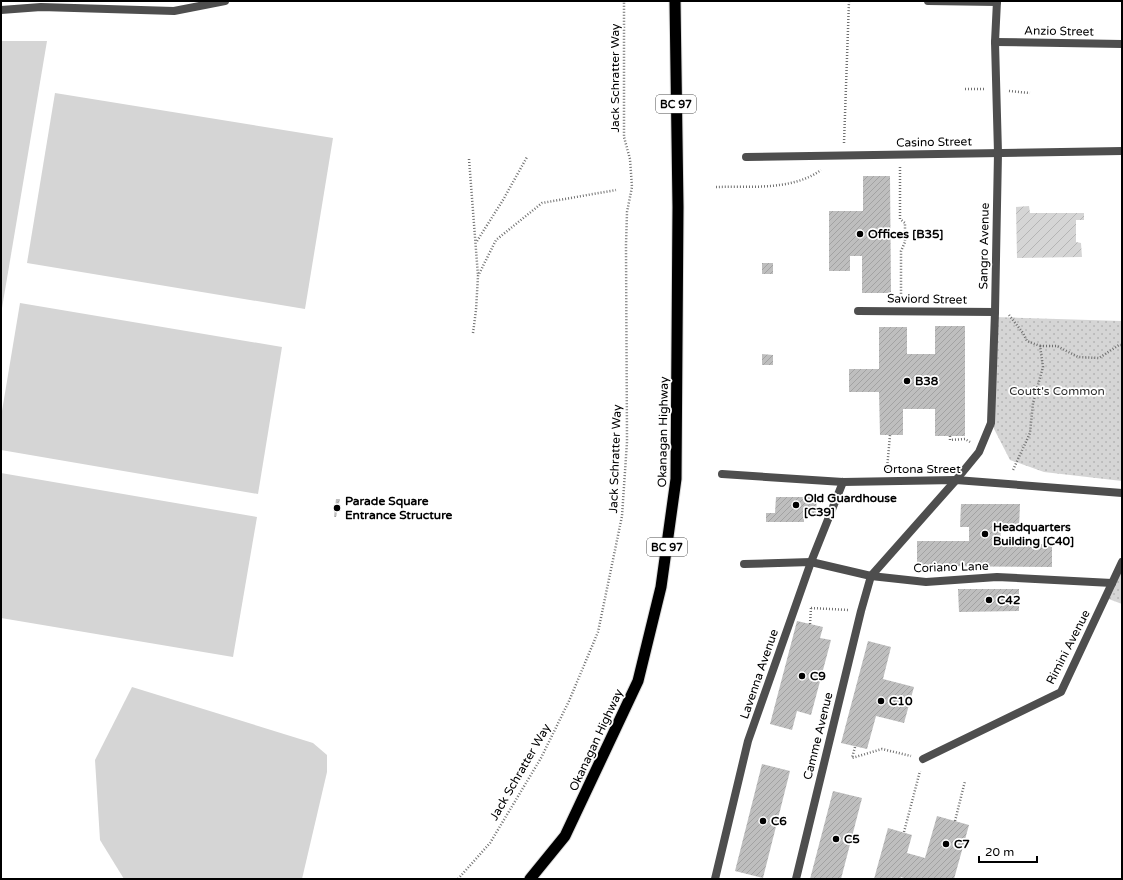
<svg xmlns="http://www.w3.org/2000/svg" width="1123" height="880" viewBox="0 0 1123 880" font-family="'Varela Round',sans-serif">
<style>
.grass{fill:url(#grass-dots)}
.garden{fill:url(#garden-furrows)}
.pitch{fill:#d5d5d5}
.building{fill:url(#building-hatch)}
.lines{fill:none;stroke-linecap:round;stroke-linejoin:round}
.trunk-casing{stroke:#dbdbdb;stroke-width:13}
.path{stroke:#707070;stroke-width:2.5;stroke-dasharray:1 2;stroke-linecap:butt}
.minor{stroke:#4e4e4e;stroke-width:8}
.trunk{stroke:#000;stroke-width:11}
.poi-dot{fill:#000;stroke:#fff;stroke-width:1.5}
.labels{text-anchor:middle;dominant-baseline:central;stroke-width:3.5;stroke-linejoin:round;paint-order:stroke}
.shield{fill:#fff;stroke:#4c4c4c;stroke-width:1}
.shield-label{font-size:11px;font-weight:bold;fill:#000}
.street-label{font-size:12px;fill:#000;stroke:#fff}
.poi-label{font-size:12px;font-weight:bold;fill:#000;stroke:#fff;text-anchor:start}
.park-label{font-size:12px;fill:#2c2c2c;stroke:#fff}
</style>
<defs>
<pattern id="grass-dots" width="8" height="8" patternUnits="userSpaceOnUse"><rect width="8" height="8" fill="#d5d5d5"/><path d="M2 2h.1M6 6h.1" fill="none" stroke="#b5b5b5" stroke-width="1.8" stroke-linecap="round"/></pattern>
<pattern id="garden-furrows" width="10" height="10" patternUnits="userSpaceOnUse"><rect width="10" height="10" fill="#d5d5d5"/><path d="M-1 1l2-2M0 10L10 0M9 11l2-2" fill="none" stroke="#b5b5b5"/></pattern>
<pattern id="building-hatch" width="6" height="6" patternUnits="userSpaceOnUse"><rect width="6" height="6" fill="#bebebe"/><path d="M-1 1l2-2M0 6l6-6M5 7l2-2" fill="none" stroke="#a2a2a2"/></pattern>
</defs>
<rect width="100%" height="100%" fill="#fff"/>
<g class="grass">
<path d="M995,317L1122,321V481L1044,472L1010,460L991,423Z"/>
<path d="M1122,562V604L1106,598Z"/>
</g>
<path class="garden" d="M1029,206L1030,213H1084V220H1076V242L1081,243L1082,257L1017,258L1016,207Z"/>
<g class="pitch">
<path d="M1,41H47L1,314Z"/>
<path d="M55,93L333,138L305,309L27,263Z"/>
<path d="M20,303L282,347L258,494L1,450V417Z"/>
<path d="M1,473L257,517L233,657L1,618Z"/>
<path d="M132,687L313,743L327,755V772L302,879H124L100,840L95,760Z"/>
</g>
<g class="building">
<path d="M863,176H890L891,293H862V256H850V271H829V211H863Z"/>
<rect x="762" y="263" width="11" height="11"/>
<path d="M935,326H965V436H935V409H903V435H880L879,392H849V369H879V327H907V354H935Z"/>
<path d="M762,354L773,355V365H762Z"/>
<path d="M776,497H817L816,514H804V522H766V513H775Z"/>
<path d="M336,499H340L336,517H334Z"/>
<path d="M961,504H1020L1019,528L1001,527L1000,544H1052V567L917,566V541H969V527H960Z"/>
<path d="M958,589H1019V611L959,612Z"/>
<path d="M797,621L823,627L820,638L831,640L811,715L797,711L792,730L770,724Z"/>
<path d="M868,641L891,647L883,679L914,687L904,723L876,716L867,749L841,743Z"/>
<path d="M762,764L790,771L763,878L735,871Z"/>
<path d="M833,791L862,798L841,879H810Z"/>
<path d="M937,816L969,825L954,879H906L901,877L900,879H874L888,828L912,835L907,853L925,858Z"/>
</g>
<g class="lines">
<defs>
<path id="trunk" d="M530,879L565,836L638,681L661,587L676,479L678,207L675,1"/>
</defs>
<use href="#trunk" class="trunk-casing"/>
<g class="path">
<path d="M965,89H984"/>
<path d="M1009,91L1030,93"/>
<path d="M844,143L849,1"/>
<path d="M469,159L478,276"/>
<path d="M900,167V219L905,223V242L901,251V299"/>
<path d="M716,187C750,186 792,191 821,170"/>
<path d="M477,241L503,200L527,157"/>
<path d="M1009,315L1023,333L1027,341L1040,346L1043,367L1033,403L1030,433L1013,470"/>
<path d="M473,333L476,310L478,276L496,240L542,203L616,190"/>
<path d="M1040,346H1057L1078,357L1099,358L1119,345H1122"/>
<path d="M950,436V440L965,439L970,442"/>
<path d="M887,469L890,435"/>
<path d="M811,608L849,610"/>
<path d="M810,624L811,608"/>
<path d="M855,747L852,758L882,749L911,756"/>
<path d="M955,821L965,781"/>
<path d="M904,832L920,771"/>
<path d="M458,879L490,843L541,758L569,701L598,632L622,516L627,442L626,245L627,212L632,187L630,159L624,137V1"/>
</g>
<g class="minor">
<path d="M928,1L997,2"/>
<path d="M1,10L41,7L174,11L225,1"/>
<path d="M995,42L1122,44"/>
<path d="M746,157L1122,151"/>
<path d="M858,311L995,312"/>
<path d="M722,474L843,482L956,480L1122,493"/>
<path d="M744,564L811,562L871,576L926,582L997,577L1112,583"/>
<path d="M923,759L1061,692L1122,562"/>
<path d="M715,879L748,741L811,562L843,482"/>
<path d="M796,879L861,611L871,576L956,480L979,452L991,423L995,312L998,153L995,42L997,1"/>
</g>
<use href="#trunk" class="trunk"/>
</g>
<g class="poi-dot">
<circle cx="860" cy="234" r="4"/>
<circle cx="907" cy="381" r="4"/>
<circle cx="796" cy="505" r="4"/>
<circle cx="337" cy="508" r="4"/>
<circle cx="985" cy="534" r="4"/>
<circle cx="989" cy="600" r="4"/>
<circle cx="802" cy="676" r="4"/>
<circle cx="881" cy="701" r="4"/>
<circle cx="763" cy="821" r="4"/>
<circle cx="836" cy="839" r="4"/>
<circle cx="946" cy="844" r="4"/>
</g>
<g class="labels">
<g class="shield">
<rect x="656" y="95" width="40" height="18" rx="3"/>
<rect x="647" y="538" width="40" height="18" rx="3"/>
</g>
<g class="shield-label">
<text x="676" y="104">BC 97</text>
<text x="667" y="547">BC 97</text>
</g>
<g class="street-label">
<text transform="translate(1059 31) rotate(1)">Anzio Street</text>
<text transform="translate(615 78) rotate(-90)">Jack Schratter Way</text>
<text transform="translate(934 142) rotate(-1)">Casino Street</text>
<text transform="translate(984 246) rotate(-89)">Sangro Avenue</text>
<text transform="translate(927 299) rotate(1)">Saviord Street</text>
<text transform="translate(663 432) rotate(-89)">Okanagan Highway</text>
<text transform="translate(615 459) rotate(-88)">Jack Schratter Way</text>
<text x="922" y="469">Ortona Street</text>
<text transform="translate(951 567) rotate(-2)">Coriano Lane</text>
<text transform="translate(1068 647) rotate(-63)">Rimini Avenue</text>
<text transform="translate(759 674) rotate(-71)">Lavenna Avenue</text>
<text transform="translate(818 736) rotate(-76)">Camme Avenue</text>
<text transform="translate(596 740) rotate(-65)">Okanagan Highway</text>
<text transform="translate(520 772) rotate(-60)">Jack Schratter Way</text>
</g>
<g class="poi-label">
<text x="868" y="234">Offices [B35]</text>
<text x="915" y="381">B38</text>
<text x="804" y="498">Old Guardhouse<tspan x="804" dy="14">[C39]</tspan></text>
<text x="345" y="501">Parade Square<tspan x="345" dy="14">Entrance Structure</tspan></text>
<text x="993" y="527">Headquarters<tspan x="993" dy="14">Building [C40]</tspan></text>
<text x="997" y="600">C42</text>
<text x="810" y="676">C9</text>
<text x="889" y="701">C10</text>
<text x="771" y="821">C6</text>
<text x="844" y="839">C5</text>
<text x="954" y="844">C7</text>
</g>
<g class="park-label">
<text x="1057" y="391">Coutt's Common</text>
</g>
</g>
<rect width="1123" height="880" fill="none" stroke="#000000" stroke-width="4"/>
<path d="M979 856v6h58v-6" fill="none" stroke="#000000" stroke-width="2"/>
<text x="985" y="856" font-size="12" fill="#000000" stroke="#ffffff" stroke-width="3" paint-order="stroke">20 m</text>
</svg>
